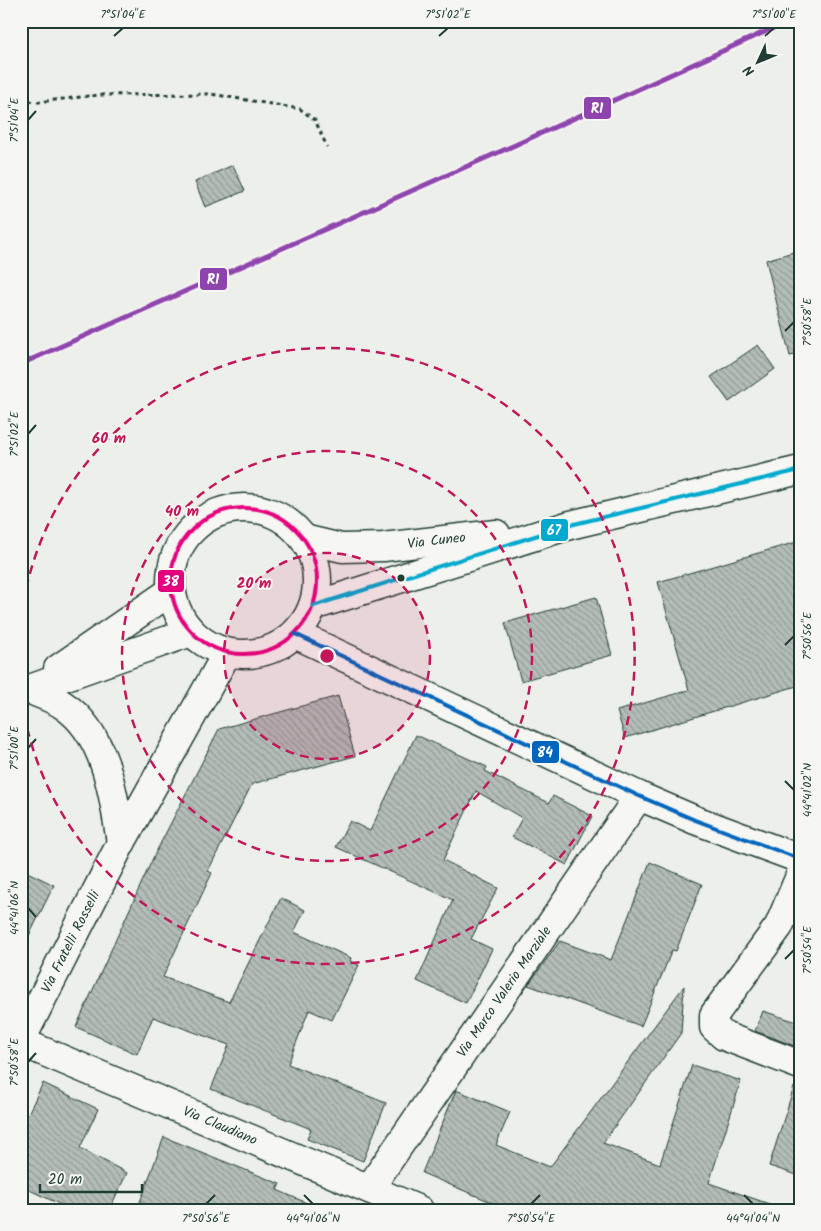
<svg xmlns="http://www.w3.org/2000/svg" width="821" height="1231" viewBox="0 0 821 1231" font-family="Kalam,sans-serif">
<style>
.building{fill:url(#building-back-hatch);stroke:#1f3d34}
.lines{fill:none;stroke-linecap:round;stroke-linejoin:round}
.minor-casing{stroke:#1f3d34;stroke-width:31}
.major-casing{stroke:#1f3d34;stroke-width:31}
.path{stroke:#1f3d34;stroke-width:3;stroke-dasharray:4 4;stroke-linecap:butt}
.minor{stroke:#f6f6f2;stroke-width:28}
.major{stroke:#f6f6f2;stroke-width:28}
.bus-1-casing{stroke:#f6f6f2;stroke-width:8}
.bus-2-casing{stroke:#f6f6f2;stroke-width:8}
.bus-3-casing{stroke:#f6f6f2;stroke-width:8}
.bus-1{stroke:#e5007d;stroke-width:4}
.bus-2{stroke:#00a9ce;stroke-width:4}
.bus-3{stroke:#0065bd;stroke-width:4}
.rail-1-casing{stroke:#f6f6f2;stroke-width:9}
.rail-1{stroke:#8e44ad;stroke-width:5}
.ticks{fill:none;stroke:#1f3d34;stroke-width:2}
.ring{fill:none;stroke:#c2185b;stroke-width:2.5;stroke-dasharray:9 6}
.bus-dot{fill:#1f3d34;stroke:#f6f6f2;stroke-width:2}
.labels{text-anchor:middle;dominant-baseline:central;stroke-width:4;stroke-linejoin:round;paint-order:stroke}
.street-label{font-size:14px;fill:#1f3d34;stroke:#f6f6f2}
.centre{fill:#c2185b;stroke:#f6f6f2;stroke-width:2.5}
.ring-label{font-size:15px;text-anchor:middle;font-weight:bold;fill:#c2185b;stroke:#f6f6f2;stroke-width:4;stroke-linejoin:round;paint-order:stroke}
.line-badge{stroke:#f6f6f2;stroke-width:2}
.badge-label{font-size:14px;text-anchor:middle;font-weight:bold;fill:#fff}
.neatline{fill:none;stroke:#1f3d34;stroke-width:2}
.ticks-label{font-size:12px;text-anchor:middle;fill:#1f3d34}
</style>
<defs>
<pattern id="building-back-hatch" width="6" height="6" patternUnits="userSpaceOnUse" patternTransform="scale(1.25)"><rect width="6" height="6" fill="#b4bdb8"/><path d="M-1 5l2 2M0 0l6 6M5-1l2 2" fill="none" stroke="#929b96"/></pattern>
</defs>
<rect width="100%" height="100%" fill="#edefea"/>
<filter id="ink" filterUnits="userSpaceOnUse"><feTurbulence type="fractalNoise" baseFrequency=".02" numOctaves="2"/><feDisplacementMap in="SourceGraphic" scale="10" xChannelSelector="R" yChannelSelector="G"/><feConvolveMatrix kernelMatrix="1 2 1 2 8 2 1 2 1" color-interpolation-filters="sRGB"/></filter>
<g filter="url(#ink)">
<g class="building">
<path d="M233,165L245,191L205,207L195,182Z"/>
<path d="M800,250V354L790,356L766,260Z"/>
<path d="M758,345L775,369L729,402L711,377Z"/>
<path d="M800,541V685L625,738L617,711L689,690L658,582Z"/>
<path d="M596,597L612,655L521,681L505,623Z"/>
<path d="M338,696L355,756L252,784L208,871L212,873L163,977L229,1002L281,898L305,910L294,932L351,958L350,961L359,965L332,1020L309,1010L288,1064L386,1103L363,1161L307,1139L311,1129L211,1089L229,1045L153,1017L137,1054L76,1027L153,858L219,729Z"/>
<path d="M416,735L487,767L485,771L549,803L553,796L592,816L567,865L512,837L522,818L476,791L443,860L498,888L471,939L492,949L466,1003L417,981L453,900L336,847L350,821L370,831Z"/>
<path d="M650,862L702,884L676,951L672,950L641,1026L528,985L560,941L611,960Z"/>
<path d="M21,869L54,885L21,952Z"/>
<path d="M684,986L681,1033L603,1143L660,1164L692,1065L741,1081L709,1183L775,1206L774,1210H510L422,1173L456,1090L510,1112L496,1145L550,1167Z"/>
<path d="M763,1011L800,1023V1048L755,1031Z"/>
<path d="M43,1083L98,1109L80,1148L127,1173L109,1210H72L21,1186V1128Z"/>
<path d="M794,1087L800,1088V1176L769,1166Z"/>
<path d="M164,1137L280,1184L277,1190L323,1210H156L140,1202Z"/>
</g>
<g class="lines">
<defs>
<g id="minor">
<path d="M295,634L639,796L695,820L800,859"/>
<path d="M28,689C39,694 53,698 63,705C106,733 114,796 121,843"/>
<path d="M800,876L779,926L714,1015V1027L724,1036L800,1065"/>
<path id="s1" d="M21,1040L121,843L227,653"/>
<path id="s2" d="M21,1042L419,1210"/>
<path id="s3" d="M369,1189L639,796"/>
</g>
<g id="major">
<circle cx="244" cy="581" r="73"/>
<path id="s4" d="M304,539L342,548L383,547L496,534"/>
<path d="M313,606L570,525L800,470"/>
<path d="M58,669L171,591"/>
<path d="M21,692L191,632"/>
</g>
</defs>
<use href="#minor" class="minor-casing"/>
<use href="#major" class="major-casing"/>
<path class="path" d="M21,100L38,102L98,95L211,94L300,109L315,120L327,147"/>
<use href="#minor" class="minor"/>
<use href="#major" class="major"/>
<defs>
<circle id="bus-1" cx="244" cy="581" r="73"/>
<path id="bus-2" d="M313,606L570,525L800,470"/>
<path id="bus-3" d="M295,634L639,796L695,820L800,859"/>
</defs>
<use href="#bus-1" class="bus-1-casing"/>
<use href="#bus-2" class="bus-2-casing"/>
<use href="#bus-3" class="bus-3-casing"/>
<use href="#bus-1" class="bus-1"/>
<use href="#bus-2" class="bus-2"/>
<use href="#bus-3" class="bus-3"/>
<defs>
<path id="rail-1" d="M21,364L515,145L789,21"/>
</defs>
<use href="#rail-1" class="rail-1-casing"/>
<use href="#rail-1" class="rail-1"/>
</g>
</g>
<path class="ticks" d="M114,36L123,28M439,36L448,28M765,36L774,28M28,120L36,111M785,331L794,322M28,434L36,425M785,645L794,636M28,748L36,739M785,781L794,790M28,908L36,917M785,959L794,950M28,1062L36,1053M304,1195L313,1204M744,1195L753,1204M206,1204L215,1195M531,1204L540,1195"/>
<circle cx="327" cy="656" r="103" fill="#c2185b" fill-opacity=".12"/>
<g class="ring">
<circle cx="327" cy="656" r="103"/>
<circle cx="327" cy="656" r="205"/>
<path d="M21 618A308 308 0 1 1 21 694"/>
</g>
<circle class="bus-dot" cx="401" cy="578" r="4.5"/>
<g class="labels">
<g class="street-label">
<text stroke="none"><textPath href="#s4" startOffset="134">Via Cuneo</textPath></text>
<text stroke="none"><textPath href="#s1" startOffset="110">Via Fratelli Rosselli</textPath></text>
<text stroke="none"><textPath href="#s3" startOffset="239">Via Marco Valerio Marziale</textPath></text>
<text stroke="none"><textPath href="#s2" startOffset="216">Via Claudiano</textPath></text>
</g>
</g>
<circle cx="327" cy="656" r="8" class="centre"/>
<g class="ring-label">
<text x="109" y="443">60 m</text>
<text x="182" y="516">40 m</text>
<text x="254" y="588">20 m</text>
</g>
<g class="line-badge">
<rect x="583" y="96" width="29" height="24" rx="5" fill="#8e44ad"/>
<rect x="199" y="267" width="29" height="24" rx="5" fill="#8e44ad"/>
<rect x="540" y="518" width="29" height="24" rx="5" fill="#00a9ce"/>
<rect x="157" y="569" width="28" height="24" rx="5" fill="#e5007d"/>
<rect x="531" y="740" width="29" height="24" rx="5" fill="#0065bd"/>
</g>
<g class="badge-label">
<text x="597" y="113">R1</text>
<text x="213" y="284">R1</text>
<text x="554" y="535">67</text>
<text x="171" y="586">38</text>
<text x="545" y="757">84</text>
</g>
<rect width="821" height="1231" fill="none" stroke="#f6f6f2" stroke-width="55"/>
<g transform="translate(758 62) rotate(226)" stroke="#f6f6f2" stroke-width="4" paint-order="stroke">
<path d="M0-4L9 19L0 12L-9 19Z" fill="#1f3d34"/>
<text y="-8" font-size="14" font-weight="bold" text-anchor="middle" fill="#1f3d34">N</text>
</g>
<path d="M40 1184v8h102v-8" fill="none" stroke="#1f3d34" stroke-width="2.5"/>
<text x="48" y="1184" font-size="15" fill="#1f3d34" stroke="#f6f6f2" stroke-width="4" paint-order="stroke">20 m</text>
<rect x="28" y="28" width="766" height="1176" class="neatline"/>
<g class="ticks-label">
<text x="123" y="18">7°51'04"E</text>
<text x="448" y="18">7°51'02"E</text>
<text x="774" y="18">7°51'00"E</text>
<text transform="translate(14 120) rotate(-90)" y="4">7°51'04"E</text>
<text transform="translate(807 322) rotate(-90)" y="4">7°50'58"E</text>
<text transform="translate(14 434) rotate(-90)" y="4">7°51'02"E</text>
<text transform="translate(807 636) rotate(-90)" y="4">7°50'56"E</text>
<text transform="translate(14 748) rotate(-90)" y="4">7°51'00"E</text>
<text transform="translate(807 790) rotate(-90)" y="4">44°41'02"N</text>
<text transform="translate(14 908) rotate(-90)" y="4">44°41'06"N</text>
<text transform="translate(807 950) rotate(-90)" y="4">7°50'54"E</text>
<text transform="translate(14 1062) rotate(-90)" y="4">7°50'58"E</text>
<text x="206" y="1222">7°50'56"E</text>
<text x="313" y="1222">44°41'06"N</text>
<text x="531" y="1222">7°50'54"E</text>
<text x="753" y="1222">44°41'04"N</text>
</g>
</svg>
